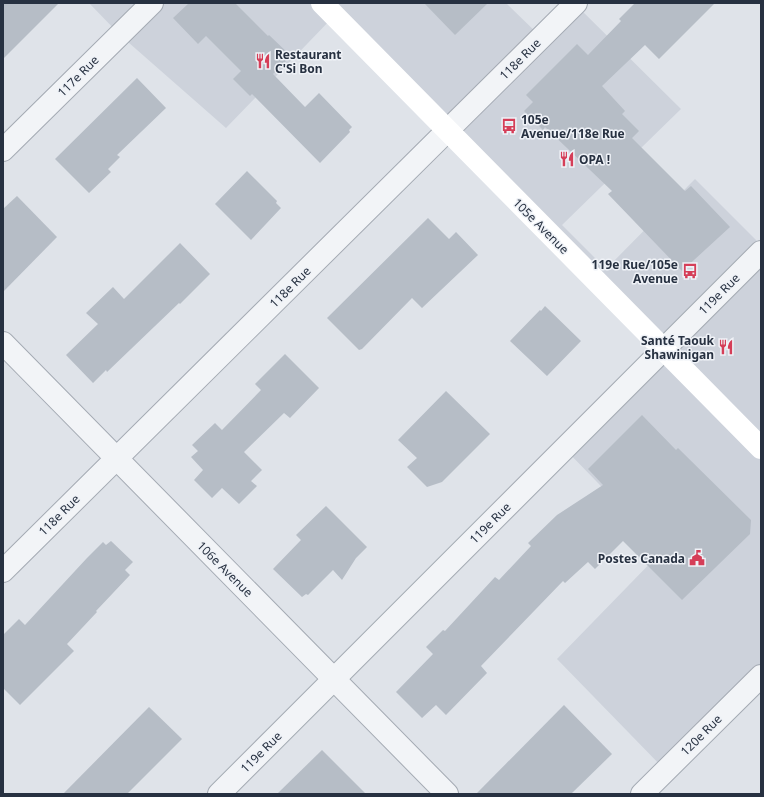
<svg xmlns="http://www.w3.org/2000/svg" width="764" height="797" viewBox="0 0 764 797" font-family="'Noto Sans',sans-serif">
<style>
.built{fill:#cdd2db}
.building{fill:#b6bdc6}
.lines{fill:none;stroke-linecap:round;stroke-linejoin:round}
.street-casing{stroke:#a4aab3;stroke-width:24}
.street{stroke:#f2f4f7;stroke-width:22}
.secondary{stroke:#fff;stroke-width:22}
.labels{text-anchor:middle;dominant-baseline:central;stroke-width:3;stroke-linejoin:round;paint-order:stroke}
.poi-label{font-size:12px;font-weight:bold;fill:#273141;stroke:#eff2f7;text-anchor:start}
.street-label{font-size:12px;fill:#273141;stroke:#eff2f7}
</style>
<rect width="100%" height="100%" fill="#dfe3e9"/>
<path class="built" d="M89,3H506L541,37L575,4L681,109L562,225L606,269L695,179L761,245V676L666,771L557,659L663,550L564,448L664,350L334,16L226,128L120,35Z"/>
<g class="building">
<path d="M3,3H59L3,59Z"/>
<path d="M189,3H235L268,36L269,35L291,56L273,74L305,107L319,93L352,127L349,130L350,132L320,163L252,94L250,96L233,79L241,71L206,36L198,44L173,18Z"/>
<path d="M424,3H488L455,35Z"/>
<path d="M635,3H715L659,59L645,45L602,86L625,111L622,114L639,131L632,138L685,191L691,186L730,227L682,271L608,194L612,191L545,127L543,130L524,111L533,102L526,95L577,44L588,55L621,21L619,19Z"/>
<path d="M137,78L166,108L117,155L120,157L108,169L111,172L89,193L55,159Z"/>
<path d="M247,171L277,201L276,203L281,208L251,240L215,204Z"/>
<path d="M17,196L57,237L3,292V209Z"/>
<path d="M428,218L449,239L456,232L478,255L422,308L412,298L362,349L359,350L327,318Z"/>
<path d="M180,243L210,274L180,304L179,303L107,372L106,370L93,383L66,355L98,324L86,313L113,287L124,299Z"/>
<path d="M545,306L581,341L547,376L510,341L540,310L541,311Z"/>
<path d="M285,354L319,388L290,418L284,413L244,452L262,470L251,481L257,486L239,504L222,488L212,498L194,480L203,470L191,457L198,451L192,445L215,423L222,430L261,390L255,384Z"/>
<path d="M446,391L490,434L442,482L427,487L407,467L417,458L398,440Z"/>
<path d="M642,415L676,450L678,448L751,520L750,534L682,600L623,541L595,569L588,562L565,583L563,581L481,666L487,673L446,715L436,705L422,718L396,692L433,654L426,647L443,630L445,631L495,577L499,580L531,546L528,543L557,515L603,485L588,469Z"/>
<path d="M326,506L367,547L356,558L342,580L333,570L308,595L306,594L302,597L273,569L301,540L296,535Z"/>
<path d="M111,541L133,562L125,570L130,575L96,611L97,612L67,644L74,651L20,705L3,688V635L19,619L25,625L87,558L103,542L106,545Z"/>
<path d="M564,705L612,754L571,794H476Z"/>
<path d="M149,707L182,739L127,794H63Z"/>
<path d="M322,750L366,794H277Z"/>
</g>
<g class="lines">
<defs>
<g id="street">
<path d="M3,150L152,3"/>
<path d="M3,343L447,794"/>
<path d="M3,571L576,3"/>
<path d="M219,794L761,252"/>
<path d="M642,794L761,676"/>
</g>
</defs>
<use href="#street" class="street-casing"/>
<use href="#street" class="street"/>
<path class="secondary" d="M322,3L761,448"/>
</g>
<defs>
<symbol id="restaurant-bare" viewBox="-9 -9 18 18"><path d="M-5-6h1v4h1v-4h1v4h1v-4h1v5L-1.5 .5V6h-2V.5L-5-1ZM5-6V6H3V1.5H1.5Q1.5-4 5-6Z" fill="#d53e58" stroke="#eff2f7" stroke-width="2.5" paint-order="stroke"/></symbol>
<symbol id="bus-bare" viewBox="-9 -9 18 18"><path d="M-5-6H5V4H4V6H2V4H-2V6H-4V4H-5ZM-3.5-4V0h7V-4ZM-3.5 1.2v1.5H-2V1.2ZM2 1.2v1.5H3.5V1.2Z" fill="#d53e58" stroke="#eff2f7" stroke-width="2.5" paint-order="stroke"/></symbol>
<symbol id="civic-bare" viewBox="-9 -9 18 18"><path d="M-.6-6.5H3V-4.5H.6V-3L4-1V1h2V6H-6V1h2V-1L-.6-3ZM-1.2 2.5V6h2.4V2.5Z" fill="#d53e58" stroke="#eff2f7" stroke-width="2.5" paint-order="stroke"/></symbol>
</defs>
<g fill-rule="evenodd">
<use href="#restaurant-bare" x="252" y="50" width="22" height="22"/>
<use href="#bus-bare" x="498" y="115" width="22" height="22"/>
<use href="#restaurant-bare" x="556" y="148" width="22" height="22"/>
<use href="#bus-bare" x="679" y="260" width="22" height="22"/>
<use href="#restaurant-bare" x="715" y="336" width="22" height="22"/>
<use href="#civic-bare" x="686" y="547" width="22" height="22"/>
</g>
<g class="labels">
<g class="poi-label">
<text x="275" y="54">Restaurant<tspan x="275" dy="14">C'Si Bon</tspan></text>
<text x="521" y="119">105e<tspan x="521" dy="14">Avenue/118e Rue</tspan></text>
<text x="579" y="159">OPA !</text>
<text x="678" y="264" text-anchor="end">119e Rue/105e<tspan x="678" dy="14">Avenue</tspan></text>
<text x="714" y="340" text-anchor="end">Santé Taouk<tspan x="714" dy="14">Shawinigan</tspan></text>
<text x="685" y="558" text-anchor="end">Postes Canada</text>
</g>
<g class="street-label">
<text transform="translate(520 59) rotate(-45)">118e Rue</text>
<text transform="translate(78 76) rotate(-45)">117e Rue</text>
<text transform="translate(541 226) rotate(45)">105e Avenue</text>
<text transform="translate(290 287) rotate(-45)">118e Rue</text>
<text transform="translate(719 294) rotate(-45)">119e Rue</text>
<text transform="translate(59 515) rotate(-45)">118e Rue</text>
<text transform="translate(490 523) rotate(-45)">119e Rue</text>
<text transform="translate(225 569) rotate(45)">106e Avenue</text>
<text transform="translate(701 735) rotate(-45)">120e Rue</text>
<text transform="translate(261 752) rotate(-45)">119e Rue</text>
</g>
</g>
<rect width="764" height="797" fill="none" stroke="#273141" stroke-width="8"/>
</svg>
